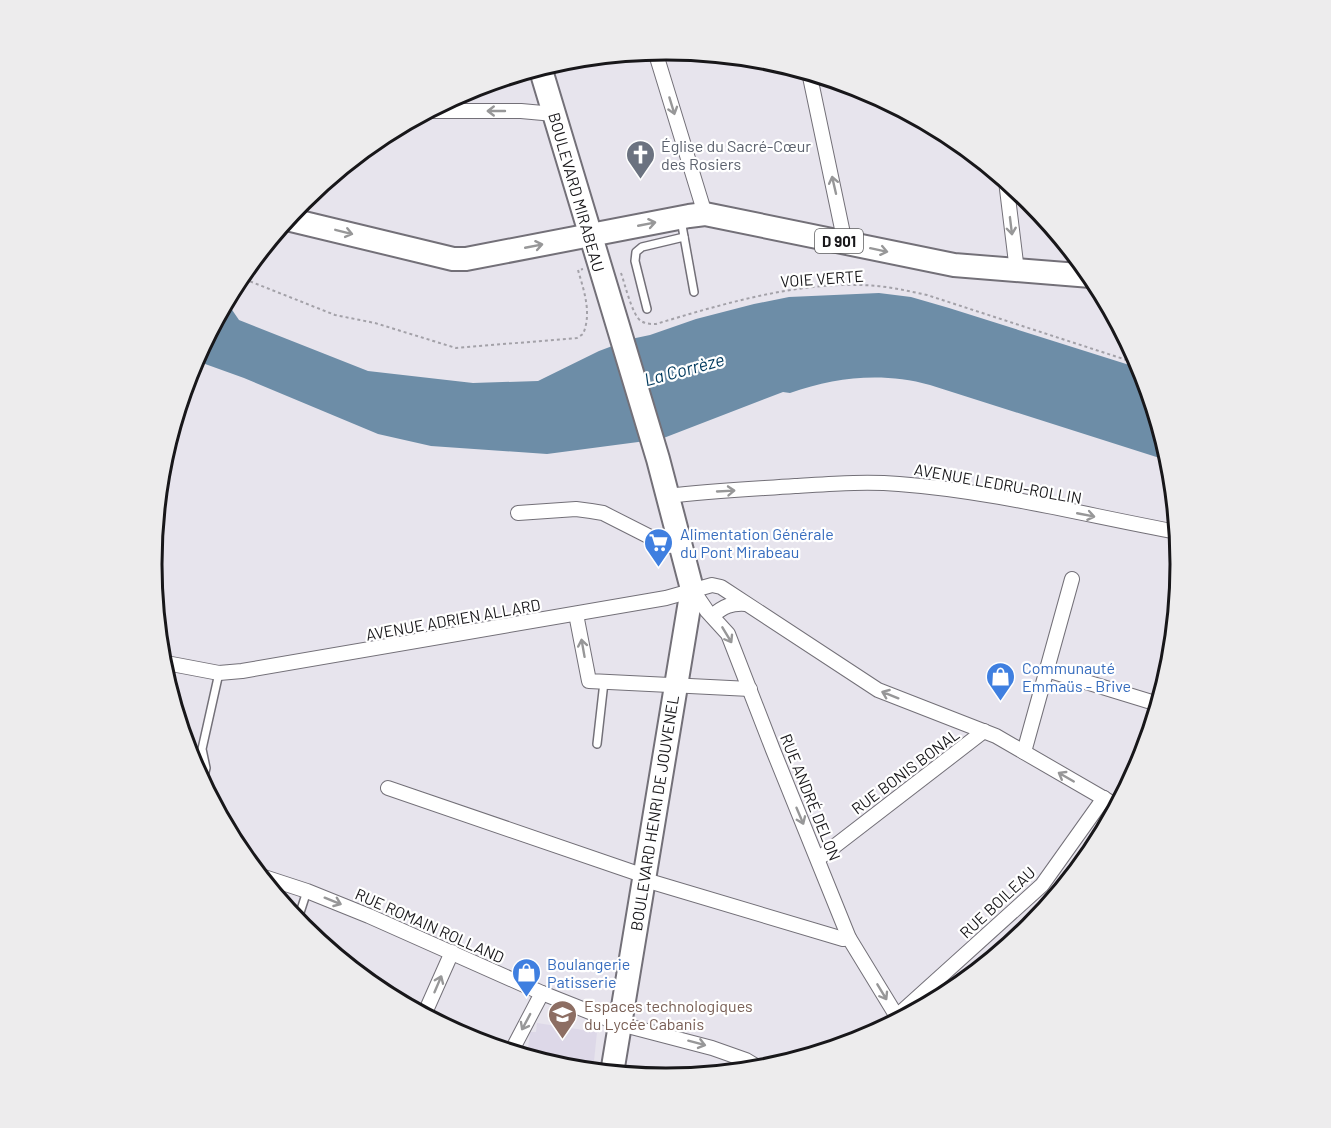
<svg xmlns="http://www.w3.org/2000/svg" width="1331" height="1128" viewBox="0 0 1331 1128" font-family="Barlow,sans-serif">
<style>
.built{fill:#ddd8e8}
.water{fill:#6d8da7}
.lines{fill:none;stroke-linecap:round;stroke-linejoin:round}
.lane-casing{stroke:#737078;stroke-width:10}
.street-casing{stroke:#737078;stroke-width:16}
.primary-casing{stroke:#737078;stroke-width:26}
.path{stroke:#a3a1a8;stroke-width:2;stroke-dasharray:3 3;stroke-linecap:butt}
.lane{stroke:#fff;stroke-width:7}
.street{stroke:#fff;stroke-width:14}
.primary{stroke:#fff;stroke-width:22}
.oneway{stroke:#979798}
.labels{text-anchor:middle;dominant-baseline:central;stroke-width:4.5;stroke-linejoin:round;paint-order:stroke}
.shield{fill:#fff;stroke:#5d5d5f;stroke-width:1.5}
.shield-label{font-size:15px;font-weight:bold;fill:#18171a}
.worship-label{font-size:16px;fill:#5b616d;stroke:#fff;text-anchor:start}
.street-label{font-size:16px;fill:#18171a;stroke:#fff}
.shop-label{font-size:16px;fill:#366cbe;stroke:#fff;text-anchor:start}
.education-label{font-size:16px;fill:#785e54;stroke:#fff;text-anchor:start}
.water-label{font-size:18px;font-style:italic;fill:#003a5e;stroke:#fff}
.rim{fill:none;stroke:#18171a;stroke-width:3}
</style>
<rect width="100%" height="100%" fill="#e7e4ed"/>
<path class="built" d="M537,1023L597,1032L593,1071L565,1069L520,1055L522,1047L528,1048L530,1032H536Z"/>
<path class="water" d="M879,293L911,297L949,308L1142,369L1169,461L930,385C882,372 836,377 790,393L783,392L661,439L547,454L431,446L378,434L244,378L194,360L226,301L239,320L368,371L473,383L538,381L599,351L631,339L650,335L696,319L754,304L789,297Z"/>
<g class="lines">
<defs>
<g id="lane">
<path d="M681,220L694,292"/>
<path d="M647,309L635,261L636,252L642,247L684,237"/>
<path d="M597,744L604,682"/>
<path d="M202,784L206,768L202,749L219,673"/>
<path d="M297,922L307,891"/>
</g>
<g id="street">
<path d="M655,51L705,214"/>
<path d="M809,72L845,243"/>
<path d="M427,111H521L554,114"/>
<path d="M1006,181L1017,271"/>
<path d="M668,496C710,491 752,489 795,486C829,484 865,481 899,484C993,491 1085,515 1177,532"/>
<path d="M518,513L576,509L591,511L603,513L668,546L681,544"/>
<path d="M692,589L707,611L728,634L773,750L849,938L899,1020"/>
<path d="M576,614L589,681L750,689"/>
<path d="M712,616C724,606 731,603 746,604"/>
<path d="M161,662L219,673L242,671L666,598L712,585L721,587L878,690L996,736L1117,806"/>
<path d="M1047,670L1158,704"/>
<path d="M1024,752L1072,579"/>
<path d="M388,788L636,873L652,882L843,939L849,938"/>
<path d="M818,859L984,731"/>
<path d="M258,875L307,891L369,916L542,993L620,1024L712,1048L746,1060L761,1069"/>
<path d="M424,1015L452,952"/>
<path d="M897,1016L1042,885L1104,798"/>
<path d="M511,1052L542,993"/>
</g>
<g id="primary">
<path d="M540,67L658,459L692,589L612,1073"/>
<path d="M287,219L453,259H466L689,216L705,214L954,265L1091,276"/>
</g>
</defs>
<use href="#lane" class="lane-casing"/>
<use href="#street" class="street-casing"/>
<use href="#primary" class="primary-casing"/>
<g class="path">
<path d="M621,273C625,284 632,315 641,321C646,324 651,324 656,324C719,305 792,283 859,285C882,285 904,290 927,295L1139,364"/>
<path d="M239,277L335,315L375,323L456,348L577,338L583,334C592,313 584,291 578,270L583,269"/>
<path d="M287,910L290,898"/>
</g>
<use href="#lane" class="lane"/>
<use href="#street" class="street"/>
<use href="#primary" class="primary"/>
</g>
<defs><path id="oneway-shaft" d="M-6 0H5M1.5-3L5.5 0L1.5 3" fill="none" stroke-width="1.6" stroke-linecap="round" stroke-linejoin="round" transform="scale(1.5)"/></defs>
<g class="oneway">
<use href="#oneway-shaft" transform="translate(672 106) rotate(73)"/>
<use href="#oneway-shaft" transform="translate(496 111) rotate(-180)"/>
<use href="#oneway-shaft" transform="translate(834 185) rotate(-103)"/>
<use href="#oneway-shaft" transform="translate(647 224) rotate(-11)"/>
<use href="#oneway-shaft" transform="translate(1011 226) rotate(83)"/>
<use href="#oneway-shaft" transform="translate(344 232) rotate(14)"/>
<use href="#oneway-shaft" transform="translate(534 246) rotate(-11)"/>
<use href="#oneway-shaft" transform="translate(879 250) rotate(12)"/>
<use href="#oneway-shaft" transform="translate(726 491) rotate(-3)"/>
<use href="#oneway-shaft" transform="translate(1086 515) rotate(11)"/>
<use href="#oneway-shaft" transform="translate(727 635) rotate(59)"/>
<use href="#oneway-shaft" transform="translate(583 648) rotate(-100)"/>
<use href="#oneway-shaft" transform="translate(890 695) rotate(-158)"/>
<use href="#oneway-shaft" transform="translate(1066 777) rotate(-150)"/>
<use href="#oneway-shaft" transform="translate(800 816) rotate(67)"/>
<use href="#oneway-shaft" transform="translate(333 901) rotate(22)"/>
<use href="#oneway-shaft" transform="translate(438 984) rotate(-67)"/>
<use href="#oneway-shaft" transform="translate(882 992) rotate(59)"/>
<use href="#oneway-shaft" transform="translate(526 1022) rotate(118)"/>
<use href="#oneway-shaft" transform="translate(697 1043) rotate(15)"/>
</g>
<defs>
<symbol id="church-pin" viewBox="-11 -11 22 30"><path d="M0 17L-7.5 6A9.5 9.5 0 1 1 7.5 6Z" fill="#6b7280" stroke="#fff"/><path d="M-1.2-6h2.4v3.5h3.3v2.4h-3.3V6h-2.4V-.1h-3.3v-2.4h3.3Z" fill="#fff"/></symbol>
<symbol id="supermarket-pin" viewBox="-11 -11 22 30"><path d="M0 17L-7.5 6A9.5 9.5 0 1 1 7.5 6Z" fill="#3f7fe0" stroke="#fff"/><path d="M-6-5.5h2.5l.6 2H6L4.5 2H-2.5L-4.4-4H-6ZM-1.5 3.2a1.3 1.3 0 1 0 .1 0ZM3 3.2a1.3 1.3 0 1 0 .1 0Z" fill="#fff"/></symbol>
<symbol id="shop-pin" viewBox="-11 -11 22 30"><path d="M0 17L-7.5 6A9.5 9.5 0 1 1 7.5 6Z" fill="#3f7fe0" stroke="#fff"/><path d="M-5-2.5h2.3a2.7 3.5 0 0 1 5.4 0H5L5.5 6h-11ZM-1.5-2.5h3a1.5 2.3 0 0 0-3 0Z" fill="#fff"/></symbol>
<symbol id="school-pin" viewBox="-11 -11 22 30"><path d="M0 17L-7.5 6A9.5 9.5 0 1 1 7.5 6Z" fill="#8d6e63" stroke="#fff"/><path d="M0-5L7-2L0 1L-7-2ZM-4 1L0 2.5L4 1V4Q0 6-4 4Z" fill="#fff"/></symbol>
</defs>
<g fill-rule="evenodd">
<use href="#church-pin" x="624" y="138" width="33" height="45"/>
<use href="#supermarket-pin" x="642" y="526" width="33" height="45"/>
<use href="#shop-pin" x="984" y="660" width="33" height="45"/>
<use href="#shop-pin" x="510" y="956" width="33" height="45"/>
<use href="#school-pin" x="546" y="998" width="33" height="45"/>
</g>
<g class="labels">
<rect class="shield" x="815" y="229" width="48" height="24" rx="4.5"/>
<g class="shield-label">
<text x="839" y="241">D 901</text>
</g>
<g class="worship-label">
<text x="661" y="145">Église du Sacré-Cœur<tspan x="661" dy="18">des Rosiers</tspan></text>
</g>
<g class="street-label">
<text transform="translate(577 192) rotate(74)">BOULEVARD MIRABEAU</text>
<text transform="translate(822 278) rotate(-4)">VOIE VERTE</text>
<text transform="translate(998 483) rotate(10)">AVENUE LEDRU-ROLLIN</text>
<text transform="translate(453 619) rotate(-10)">AVENUE ADRIEN ALLARD</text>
<text transform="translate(905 771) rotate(-37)">RUE BONIS BONAL</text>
<text transform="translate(811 797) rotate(68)">RUE ANDRÉ DELON</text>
<text transform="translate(654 813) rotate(-81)">BOULEVARD HENRI DE JOUVENEL</text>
<text transform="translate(997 902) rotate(-43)">RUE BOILEAU</text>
<text transform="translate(430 925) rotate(24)">RUE ROMAIN ROLLAND</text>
</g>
<g class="shop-label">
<text x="680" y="533">Alimentation Générale<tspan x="680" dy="18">du Pont Mirabeau</tspan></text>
<text x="1022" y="667">Communauté<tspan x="1022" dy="18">Emmaüs - Brive</tspan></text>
<text x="547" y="963">Boulangerie<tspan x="547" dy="18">Patisserie</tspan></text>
</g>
<g class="education-label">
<text x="584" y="1005">Espaces technologiques<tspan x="584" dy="18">du Lycée Cabanis</tspan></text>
</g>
<g class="water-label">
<text transform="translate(684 369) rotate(-15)">La Corrèze</text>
</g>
</g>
<path d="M0 0H1331V1128H0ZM162 564a504 504 0 1 1 1008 0a504 504 0 1 1-1008 0Z" fill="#edeced" fill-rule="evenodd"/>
<path class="rim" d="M162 564a504 504 0 1 1 1008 0a504 504 0 1 1-1008 0Z"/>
</svg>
